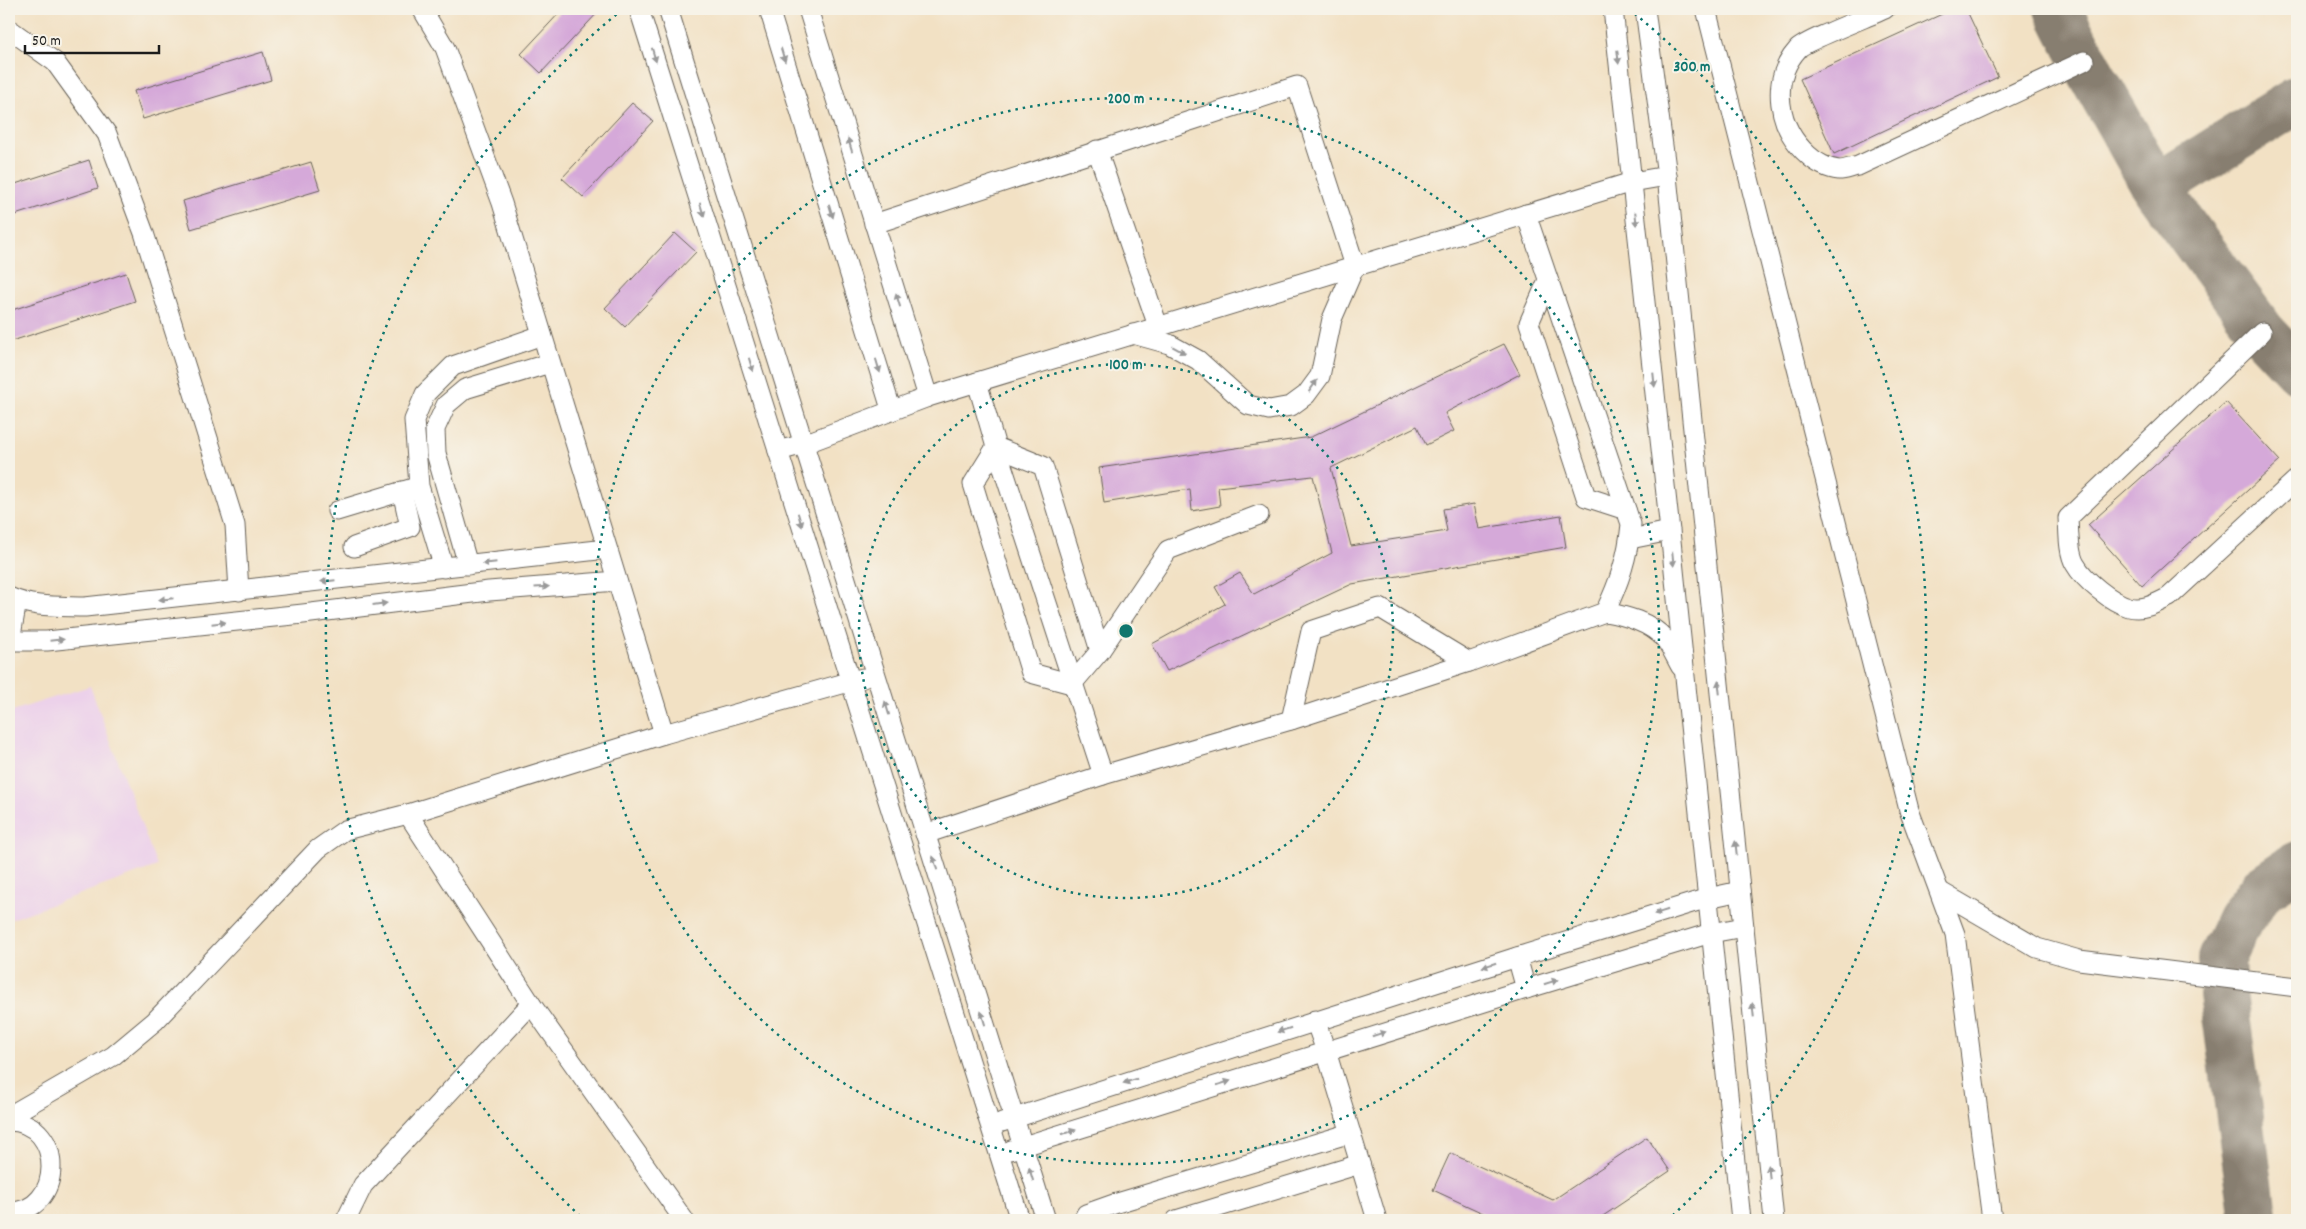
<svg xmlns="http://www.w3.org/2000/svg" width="2306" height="1229" viewBox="0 0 2306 1229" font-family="Dekko,sans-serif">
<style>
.built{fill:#ecd1ea}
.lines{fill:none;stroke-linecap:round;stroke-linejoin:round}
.taxiway{stroke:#877e70;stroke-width:48}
.building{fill:#d5a9d9}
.minor-casing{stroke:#676157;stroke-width:21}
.minor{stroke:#fff;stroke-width:19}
.oneway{fill:#999}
.ring{fill:none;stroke:#0f766e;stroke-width:2.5;stroke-dasharray:2.5 5}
.centre{fill:#0f766e;stroke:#f7f3e8;stroke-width:2.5}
.ring-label{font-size:15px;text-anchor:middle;font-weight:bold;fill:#0f766e;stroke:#f7f3e8;stroke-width:4;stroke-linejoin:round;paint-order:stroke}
</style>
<rect width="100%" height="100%" fill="#f7f3e8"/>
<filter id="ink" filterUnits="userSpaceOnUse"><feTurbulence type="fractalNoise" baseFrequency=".02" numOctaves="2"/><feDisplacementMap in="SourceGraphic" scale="10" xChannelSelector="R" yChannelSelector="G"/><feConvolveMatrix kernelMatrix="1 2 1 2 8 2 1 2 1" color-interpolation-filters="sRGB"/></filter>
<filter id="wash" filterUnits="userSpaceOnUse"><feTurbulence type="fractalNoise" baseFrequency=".0096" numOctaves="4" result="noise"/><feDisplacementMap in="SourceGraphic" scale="20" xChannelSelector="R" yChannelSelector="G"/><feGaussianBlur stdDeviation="1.12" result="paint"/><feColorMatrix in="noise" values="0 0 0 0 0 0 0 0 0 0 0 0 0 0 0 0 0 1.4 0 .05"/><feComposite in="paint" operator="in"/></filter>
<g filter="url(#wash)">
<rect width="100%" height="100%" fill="#f2e1c4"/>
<path class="built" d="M90,686L157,866L9,920V712Z"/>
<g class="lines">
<g class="taxiway">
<path d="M2058,9L2084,61L2156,188L2262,332L2297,369"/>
<path d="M2156,188L2297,100"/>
<path d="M2254,1220L2223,994L2221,959L2240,919L2263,888L2297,865"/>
</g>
</g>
<g id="blocks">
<g class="building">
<path d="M563,9H601L541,73L521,54Z"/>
<path d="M1953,9H1966L1998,77L1834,154L1800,79Z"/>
<path d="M263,52L271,80L143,119L134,91Z"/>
<path d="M632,103L653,121L583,197L562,178Z"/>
<path d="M89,160L98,188L9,217V186Z"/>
<path d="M311,162L320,190L191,229L183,201Z"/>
<path d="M675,233L696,252L625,327L605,308Z"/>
<path d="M126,273L135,301L9,342V311Z"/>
<path d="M1504,344L1520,374L1445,413L1454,431L1426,445L1417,426L1331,468L1351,546L1447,531L1443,509L1474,504L1479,529L1561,515L1566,547L1352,584L1167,671L1152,644L1225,604L1215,587L1240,573L1254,594L1332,553L1313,476L1218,487L1220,506L1192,511L1190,489L1104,503L1099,468L1311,437Z"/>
<path d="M2226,402L2280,461L2142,586L2088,525Z"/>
<path d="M1647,1137L1670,1171L1597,1220H1498L1433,1190L1450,1153L1553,1200Z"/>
</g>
</g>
</g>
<g filter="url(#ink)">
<use href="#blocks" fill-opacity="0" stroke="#676157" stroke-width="1"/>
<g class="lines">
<defs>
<g id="minor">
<path d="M422,9L445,48L502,203L664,734"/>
<path d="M639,9L1020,1220"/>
<path d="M668,9L1046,1220"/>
<path d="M769,9L891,409"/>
<path d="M808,9L928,397"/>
<path d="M1613,9L1670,531L1741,1220"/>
<path d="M1645,9L1667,176L1774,1220"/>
<path d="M1706,9L1909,810L1955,934L1992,1220"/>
<path d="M1885,9C1870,16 1805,41 1798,49C1769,81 1778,128 1808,155C1815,162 1828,169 1839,170C1845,170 1852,167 1858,166L2084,61"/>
<path d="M9,29L55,62L107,134L144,233L235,525L239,591"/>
<path d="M1097,150L1158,326"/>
<path d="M1526,214L1631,524C1628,557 1619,583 1605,612"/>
<path d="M874,224L1297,86L1355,266L1332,319L1320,376L1306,395L1291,406L1269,410L1248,405L1198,360L1169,344L1133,334"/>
<path d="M1548,280L1529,323L1586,497L1626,510"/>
<path d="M2262,332L2068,518C2069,532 2068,552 2075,564C2084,580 2111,602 2129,607C2143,611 2157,603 2169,597L2297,479"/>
<path d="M977,382L996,447L1103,775"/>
<path d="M996,447L1043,466L1100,651L1072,684L1031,673L973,484Z"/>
<path d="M778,451L804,444L928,397L1632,182L1667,176"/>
<path d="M337,511L413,488"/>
<path d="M1630,539L1670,531"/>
<path d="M354,547L410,527L402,491"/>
<path d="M468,565L436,453L435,429L446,405L465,389L550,363"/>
<path d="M444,568L419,486L414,420L425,394L453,366L542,335"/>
<path d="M9,597C32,608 60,606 85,607L607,549"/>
<path d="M9,641H47L303,614L489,591L617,581"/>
<path d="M10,641L17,601"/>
<path d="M1100,651L1168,550L1259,515"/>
<path d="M1291,720L1311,631L1380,608L1469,662"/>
<path d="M408,814L531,1004L684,1220"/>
<path d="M925,834L1103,775L1291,720L1469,662L1605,612C1626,616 1650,622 1665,639C1671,647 1676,658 1681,667"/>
<path d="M1941,892L2037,948L2079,960L2297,987"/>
<path d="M1517,957L1526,989"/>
<path d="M1315,1020L1326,1051L1377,1220"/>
<path d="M9,1116L113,1056L155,1021L318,849L345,830L408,814L664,734L863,678"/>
<path d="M9,1121C66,1122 64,1213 9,1212"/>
<path d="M1002,1122L1517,957L1708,898L1740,891"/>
<path d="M1011,1150L1526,989L1711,933L1744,927"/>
<path d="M346,1220L363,1185L531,1004"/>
<path d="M1083,1220L1086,1214L1117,1203L1351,1133"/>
<path d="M1176,1220L1360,1164"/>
</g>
</defs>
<use href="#minor" class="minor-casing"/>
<use href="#minor" class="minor"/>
</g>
<defs><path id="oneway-solid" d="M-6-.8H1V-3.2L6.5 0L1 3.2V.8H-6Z" transform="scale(1.25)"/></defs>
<g class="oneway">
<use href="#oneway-solid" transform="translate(654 55) rotate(73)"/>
<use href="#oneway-solid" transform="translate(783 55) rotate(73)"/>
<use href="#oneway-solid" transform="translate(1618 57) rotate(84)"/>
<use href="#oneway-solid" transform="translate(850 145) rotate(-107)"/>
<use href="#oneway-solid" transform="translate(702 210) rotate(73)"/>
<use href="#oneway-solid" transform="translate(831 211) rotate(73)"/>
<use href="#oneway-solid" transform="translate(1636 219) rotate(84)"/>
<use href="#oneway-solid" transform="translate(898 300) rotate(-107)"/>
<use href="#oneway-solid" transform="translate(1179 350) rotate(28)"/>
<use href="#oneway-solid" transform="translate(751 365) rotate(73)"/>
<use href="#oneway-solid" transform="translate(878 366) rotate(73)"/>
<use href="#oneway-solid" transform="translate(1654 380) rotate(84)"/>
<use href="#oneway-solid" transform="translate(1313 386) rotate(-55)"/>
<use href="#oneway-solid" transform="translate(800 520) rotate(73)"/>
<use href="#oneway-solid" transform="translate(1673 559) rotate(84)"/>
<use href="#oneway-solid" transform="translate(489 563) rotate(174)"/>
<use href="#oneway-solid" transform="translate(328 581) rotate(174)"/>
<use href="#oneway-solid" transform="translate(542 587) rotate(-4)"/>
<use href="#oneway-solid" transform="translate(166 599) rotate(174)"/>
<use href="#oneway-solid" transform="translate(380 604) rotate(-7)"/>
<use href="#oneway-solid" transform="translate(219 623) rotate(-6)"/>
<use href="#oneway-solid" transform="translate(57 640) rotate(-6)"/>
<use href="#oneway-solid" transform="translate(1719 687) rotate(-96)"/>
<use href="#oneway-solid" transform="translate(887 708) rotate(-107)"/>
<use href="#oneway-solid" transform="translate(1736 848) rotate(-96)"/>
<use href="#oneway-solid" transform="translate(935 863) rotate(-107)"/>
<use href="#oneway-solid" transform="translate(1661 912) rotate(163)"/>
<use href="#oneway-solid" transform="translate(1489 965) rotate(163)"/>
<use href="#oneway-solid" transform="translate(1551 982) rotate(-17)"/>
<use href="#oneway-solid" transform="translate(1753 1010) rotate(-96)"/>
<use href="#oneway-solid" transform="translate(983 1018) rotate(-107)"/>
<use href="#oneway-solid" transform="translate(1284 1030) rotate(162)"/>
<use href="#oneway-solid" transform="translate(1379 1034) rotate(-17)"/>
<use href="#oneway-solid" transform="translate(1130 1081) rotate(162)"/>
<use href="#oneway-solid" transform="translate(1224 1083) rotate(-18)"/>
<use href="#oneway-solid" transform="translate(1069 1132) rotate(-18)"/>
<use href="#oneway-solid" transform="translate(1769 1172) rotate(-96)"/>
<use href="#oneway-solid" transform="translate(1031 1174) rotate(-107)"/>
</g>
</g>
<g class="ring">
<circle cx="1126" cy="631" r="267"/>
<circle cx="1126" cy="631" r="533"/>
<path d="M580 1216A800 800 0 0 1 623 9M1629 9A800 800 0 0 1 1672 1216"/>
</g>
<circle cx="1126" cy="631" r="8" class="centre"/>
<g class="ring-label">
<text x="1692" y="71">300 m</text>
<text x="1126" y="103">200 m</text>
<text x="1126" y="369">100 m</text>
</g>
<rect width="2306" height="1229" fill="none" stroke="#f7f3e8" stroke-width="30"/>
<path d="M25 45v8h134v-8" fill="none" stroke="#1c1c1c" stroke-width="2.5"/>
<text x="32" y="45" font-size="15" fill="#1c1c1c" stroke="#f7f3e8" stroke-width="4" paint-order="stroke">50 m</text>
</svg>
